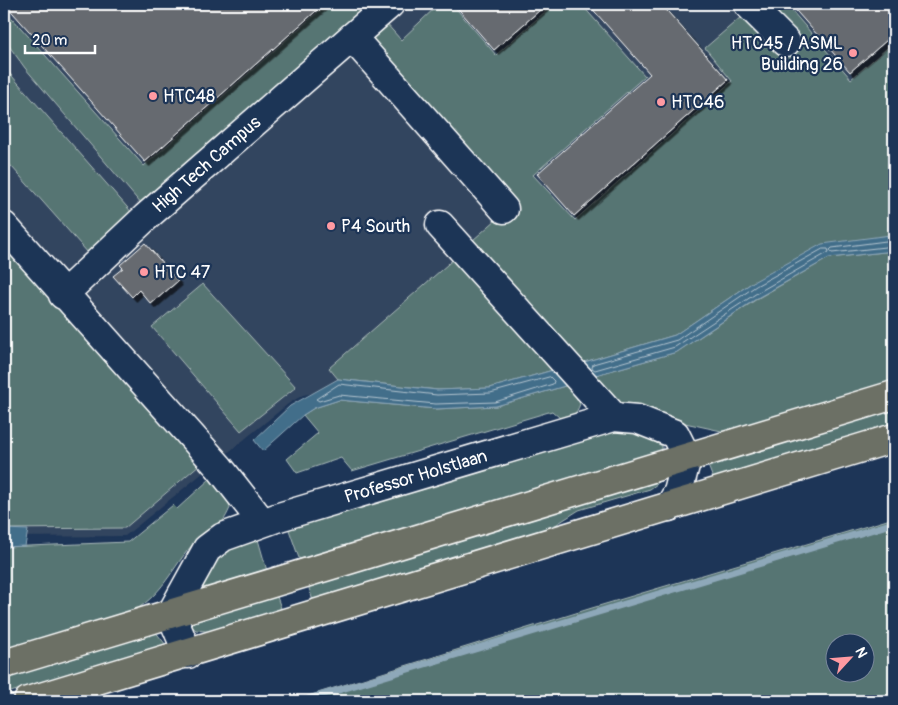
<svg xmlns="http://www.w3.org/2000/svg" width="898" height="705" viewBox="0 0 898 705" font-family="Pangolin,sans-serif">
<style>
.built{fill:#33455e}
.green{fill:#567473;stroke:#aabab9;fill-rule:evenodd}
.water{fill:#436e8a;stroke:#8ea8b9}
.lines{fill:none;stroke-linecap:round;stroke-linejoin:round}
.shore{stroke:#b4c5d0;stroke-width:1}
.stream{stroke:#8ea8b9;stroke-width:7}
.building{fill:#666a70;stroke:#fff;filter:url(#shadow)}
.minor-casing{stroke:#fff;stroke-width:31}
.major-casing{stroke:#fff;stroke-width:31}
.minor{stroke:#1d3557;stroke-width:28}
.major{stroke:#6c7065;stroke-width:28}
.poi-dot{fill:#ff9aa2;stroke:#1d3557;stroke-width:2}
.labels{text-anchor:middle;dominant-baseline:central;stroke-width:4.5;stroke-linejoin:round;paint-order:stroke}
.poi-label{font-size:18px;fill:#fff;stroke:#1d3557;text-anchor:start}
.street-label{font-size:18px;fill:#fff;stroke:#1d3557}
</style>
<defs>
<filter id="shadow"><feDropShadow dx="4.5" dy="4.5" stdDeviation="0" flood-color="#0009"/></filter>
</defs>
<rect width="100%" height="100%" fill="#1d3557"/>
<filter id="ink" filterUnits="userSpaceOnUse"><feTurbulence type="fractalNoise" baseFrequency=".02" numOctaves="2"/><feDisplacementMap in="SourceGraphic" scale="10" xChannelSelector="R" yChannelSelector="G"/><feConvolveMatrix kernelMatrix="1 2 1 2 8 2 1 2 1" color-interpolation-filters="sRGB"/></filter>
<g filter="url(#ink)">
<path class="built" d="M4,4H894V241L675,343L494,396L341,388L303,395L288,404L125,536L4,537Z"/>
<g class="green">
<path d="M327,4H373L142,205L25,68L4,39V9L144,166Z"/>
<path d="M439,4H452L496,55L554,4H581L645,76L533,175L575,220L732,81L705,48L756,4H786L851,79L894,42V235H890L753,282L675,335L581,363L473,240L513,205L370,38L385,22L401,40Z"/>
<path d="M4,67L134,215L89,254L4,158Z"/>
<path d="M4,238L200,464L125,528L4,529Z"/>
<path d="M894,251V381L726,432L685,423L640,405L617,406L592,376L677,352L760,297L829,258Z"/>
<path d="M456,257L553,370L490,388L438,390L338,379L329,368Z"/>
<path d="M203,284L296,387L241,431L152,327Z"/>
<path d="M565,386H569L580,404C576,415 572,418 560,418L552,411L352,471L341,458L297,473L287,459L318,433L303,415L314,408L339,400L436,409L496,406Z"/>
<path d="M894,405V425L714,481L707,463Z"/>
<path d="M606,430L640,434L662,446V451L300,561L288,527Z"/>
<path d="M659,477L657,484L650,489L579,510L546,531L313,601L308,585Z"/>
<path d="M211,478L227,495L230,508C219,533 216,522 201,536C172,563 169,590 131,613L4,652V547L128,542L173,505L177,509Z"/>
<path d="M894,518V701H292L592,608ZM836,642H866V672H836Z"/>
<path d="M257,536L267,571L192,592L223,548Z"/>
<path d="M276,594L282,611L213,632L196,630L185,621Z"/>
<path d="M154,630L166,645L4,694V676Z"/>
</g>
<g class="water">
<path d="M890,235H894V251L829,258L759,297L677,352L592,376L581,363L675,335L753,282L822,244Z"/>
<path d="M553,370L565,386L496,406L436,409L339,400L314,408L303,415L263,451L254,440L290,406L338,379L437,390L490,388Z"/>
<path d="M4,529L28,530L25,546L4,547Z"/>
</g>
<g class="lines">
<g class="shore">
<path d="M894,240L832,248L830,250L832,253L894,246"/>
<path d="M823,249H828L829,252L757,293L675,347L595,370L592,368L593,364L677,340L756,286Z"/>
<path d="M550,377L554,381L553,384L495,402L436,404L339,395L319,401L316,399L339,384L437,395L490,393Z"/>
</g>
<path class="stream" d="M302,701L894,523"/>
</g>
<g class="building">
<path d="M5,4H324L145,162Z"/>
<path d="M454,4H547L494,50Z"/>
<path d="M588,4H661L728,80L574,216L537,174L650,74Z"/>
<path d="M790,4H894V34L850,72Z"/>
<path d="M145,243L178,281L151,304L139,290L132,297L113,276L123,268L120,265Z"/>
</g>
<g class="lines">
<defs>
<g id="minor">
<path d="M748,4L786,42"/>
<path d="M352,37L504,209"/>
<path d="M440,225L614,417"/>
<path d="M4,226L219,467L262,522"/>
<path id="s1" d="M63,295L146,217L390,4"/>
<path id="s2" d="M188,654L171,614L207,549L223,537L279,517L614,417L637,419L675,434L687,458L678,492L669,507"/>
</g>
<g id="major">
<path d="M4,664L894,395"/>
<path d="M28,701L894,438"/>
</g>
</defs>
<use href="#minor" class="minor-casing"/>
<use href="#major" class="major-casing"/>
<use href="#minor" class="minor"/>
<use href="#major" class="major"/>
</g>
</g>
<g class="poi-dot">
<circle cx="853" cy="53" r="5"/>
<circle cx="153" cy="96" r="5"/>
<circle cx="661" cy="102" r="5"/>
<circle cx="331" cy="226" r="5"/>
<circle cx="144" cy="272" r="5"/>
</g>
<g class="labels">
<g class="poi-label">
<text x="843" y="43" text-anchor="end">HTC45 / ASML<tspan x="843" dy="21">Building 26</tspan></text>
<text x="163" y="96">HTC48</text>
<text x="671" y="102">HTC46</text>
<text x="341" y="226">P4 South</text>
<text x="154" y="272">HTC 47</text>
</g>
<g class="street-label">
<text stroke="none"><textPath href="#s1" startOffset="194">High Tech Campus</textPath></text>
<text stroke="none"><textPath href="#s2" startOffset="340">Professor Holstlaan</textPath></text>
</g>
</g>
<rect width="898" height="705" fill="none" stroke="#1d3557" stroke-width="20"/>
<rect x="10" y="10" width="878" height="685" fill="none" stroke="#fff" stroke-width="2" filter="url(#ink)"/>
<g transform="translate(850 658) rotate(64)"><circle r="24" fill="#1d3557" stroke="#77869a"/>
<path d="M0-4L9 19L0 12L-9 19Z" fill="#ff9aa2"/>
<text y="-8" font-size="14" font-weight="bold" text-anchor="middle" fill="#ffffff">N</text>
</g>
<path d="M25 45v8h70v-8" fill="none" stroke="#ffffff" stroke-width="2.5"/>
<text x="32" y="45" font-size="15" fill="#ffffff" stroke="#1d3557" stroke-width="4" paint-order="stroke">20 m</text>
</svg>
